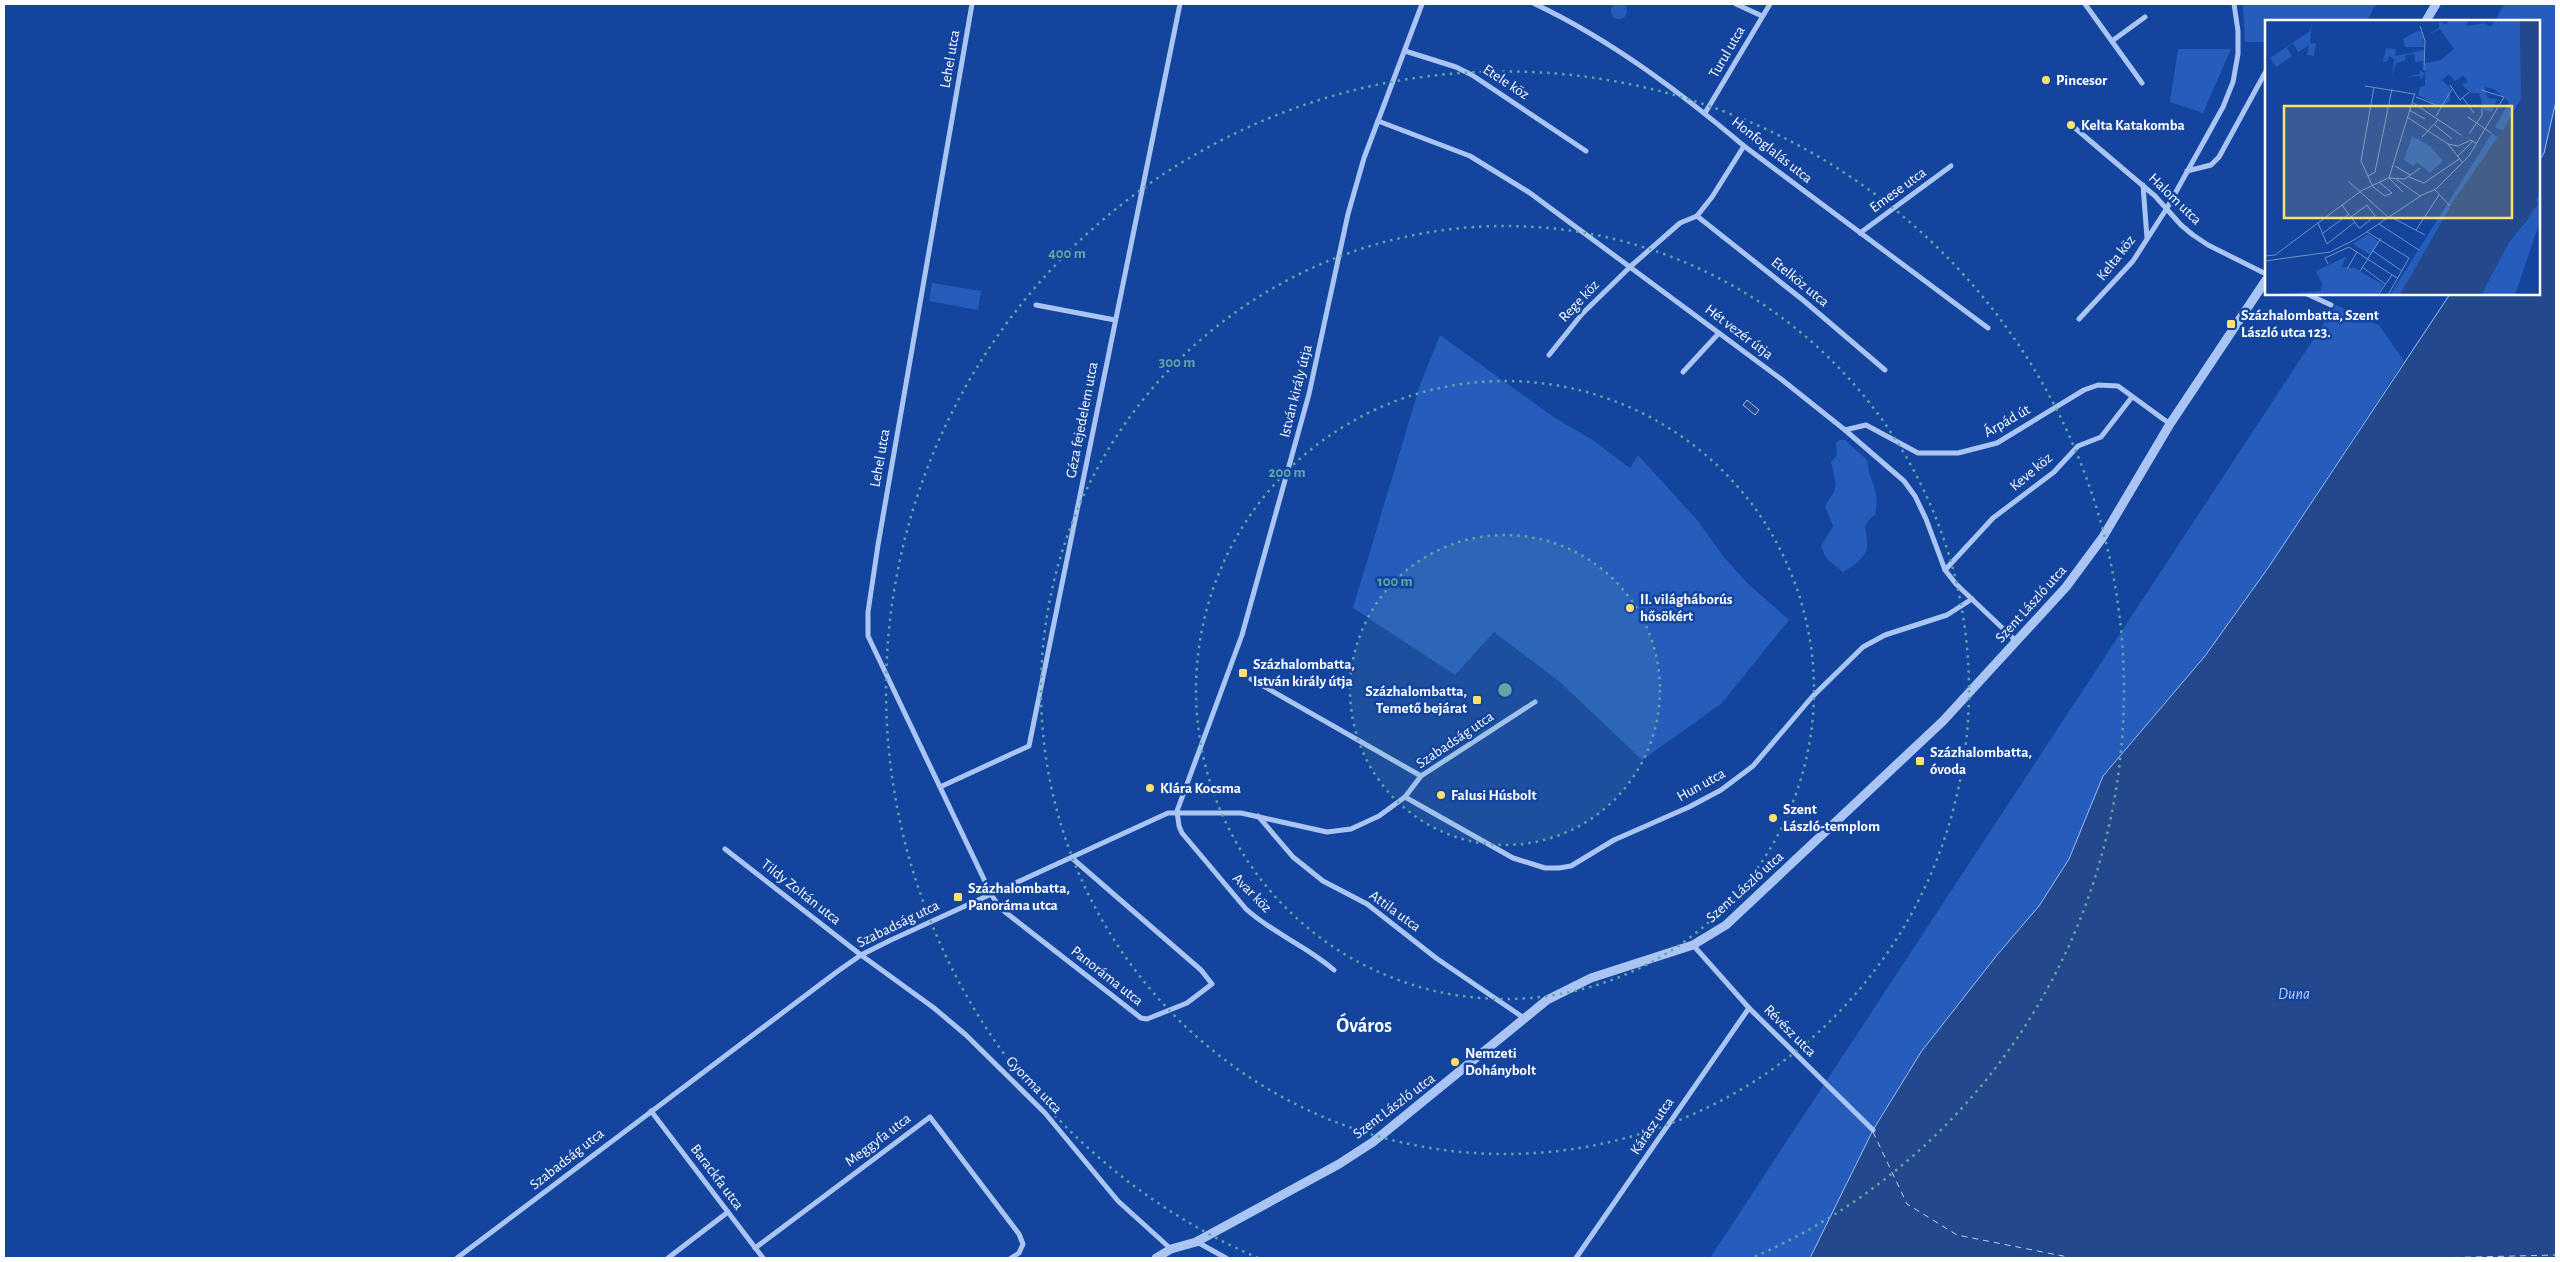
<svg xmlns="http://www.w3.org/2000/svg" width="2560" height="1262" viewBox="0 0 2560 1262" font-family="'Alegreya Sans',sans-serif">
<style>
.green{fill:#265dbc}
.water{fill:#24488c;stroke:#9cbef7}
.lines{fill:none;stroke-linecap:round;stroke-linejoin:round}
.ferry{stroke:#b7d0fa;stroke-width:1;stroke-dasharray:6 5;stroke-linecap:butt}
.minor{stroke:#aac5f4;stroke-width:5}
.tertiary{stroke:#aac5f4;stroke-width:9}
.ring{fill:none;stroke:#63a6a1;stroke-width:2.5;stroke-dasharray:2.5 5}
.poi-dot{fill:#ffe16d;stroke:#13449e;stroke-width:2}
.labels{text-anchor:middle;dominant-baseline:central;stroke-width:5;stroke-linejoin:round;paint-order:stroke}
.street-label{font-size:15px;fill:#fff;stroke:#13449e}
.poi-label{font-size:15px;font-weight:bold;fill:#fff;stroke:#13449e;text-anchor:start}
.water-label{font-size:16px;font-style:italic;fill:#b7d0fa;stroke:#13449e}
.district-label{font-size:20px;font-weight:bold;fill:#fff;stroke:#13449e}
.inset-river{fill:none;stroke:#24488c;stroke-width:2.5}
.inset-road{fill:none;stroke:#718fc5;stroke-width:1}
.view{fill:#ffe16d;fill-opacity:0.15;stroke:#ffe16d;stroke-width:2.5}
.inset-edge{fill:none;stroke:#fff;stroke-width:2.5}
.centre{fill:#63a6a1;stroke:#13449e;stroke-width:2.5}
.ring-label{font-size:15px;text-anchor:middle;font-weight:bold;fill:#63a6a1;stroke:#13449e;stroke-width:5;stroke-linejoin:round;paint-order:stroke}
</style>
<rect width="100%" height="100%" fill="#13449e"/>
<g class="green">
<circle cx="1619" cy="11" r="8"/>
<path d="M2243,4H2376L2367,21H2266V42H2245Z"/>
<path d="M2504,4H2556V101L2544,153L2539,161V21H2495Z"/>
<path d="M2178,49H2231L2203,113L2170,102Z"/>
<path d="M932,283L981,291L978,310L929,301Z"/>
<path d="M2336,305L2379,325L2404,361L2268,568L2205,656L2103,776L2069,859L2039,906L1997,955L1921,1052L1873,1130L1810,1258H1710Z"/>
<path d="M1440,335L1552,416L1594,441L1630,468L1638,455L1698,521L1723,556L1746,582L1789,620L1721,704L1642,760L1560,682L1494,632L1455,675L1353,608L1420,385Z"/>
<path d="M1839,440H1845L1867,460C1869,482 1881,492 1875,515C1858,527 1869,531 1867,547C1866,558 1852,567 1843,572L1826,558L1821,546L1833,526L1825,506L1834,492L1836,484L1831,462L1837,455L1836,443Z"/>
</g>
<g class="water">
<path d="M2556,101V1258H1810L1873,1130L1921,1052L1997,955L2039,906L2069,859L2103,776L2205,656L2268,568L2450,294H2539V161L2544,153Z"/>
<path d="M1747,400L1759,410L1755,415L1743,405Z"/>
</g>
<g class="lines">
<g class="ferry">
<path d="M1873,1132L1907,1204L1957,1235L2073,1258"/>
<path d="M2432,1258L2556,1255"/>
</g>
<g class="minor">
<path d="M972,4L878,545L868,612V636L991,894L1000,908L1141,1018L1147,1019L1187,1003L1212,984L1201,970L1072,858"/>
<path d="M1535,4C1611,40 1680,92 1744,146L1988,328"/>
<path d="M1736,4L1762,16"/>
<path d="M2085,4L2142,83"/>
<path d="M2112,41L2145,17"/>
<path d="M1405,51L1456,67L1472,75L1586,151"/>
<path d="M1705,113L1770,4"/>
<path d="M1378,121L1470,156L1530,193L1781,379L1845,430L1904,481L1915,496L1926,519L1945,570L1956,584L2016,641"/>
<path d="M2075,128L2155,196L2181,225L2193,235L2208,245L2266,274"/>
<path d="M2187,171L2211,165L2219,157L2266,71"/>
<path d="M2143,185L2147,238"/>
<path d="M1697,216L1803,300L1885,370"/>
<path d="M1860,233L1951,166"/>
<path d="M2307,294L2331,305"/>
<path d="M1036,305L1115,320"/>
<path d="M2079,319L2133,261L2167,208L2223,107L2233,82L2238,54V31L2234,4"/>
<path d="M1549,355L1582,314L1631,266L1680,223L1697,216L1712,197L1744,146"/>
<path d="M1683,372L1719,333"/>
<path d="M1845,430L1866,425L1918,453H1958L1997,443L2084,390L2098,385L2118,386L2170,424"/>
<path d="M1945,570L1993,518L2054,472L2078,446L2101,437L2132,397"/>
<path d="M1251,679L1421,776"/>
<path d="M940,787L1029,746L1180,4"/>
<path d="M1405,797L1513,858L1545,868H1559L1571,866L1614,840L1689,807L1721,790L1753,766L1812,697L1863,647L1885,635L1947,615L1972,599"/>
<path d="M1258,816L1293,857L1323,881L1367,904L1436,958L1524,1018"/>
<path d="M725,849L861,955L934,1008L966,1035L1045,1113L1118,1201L1171,1249"/>
<path d="M1693,945L1749,1008L1873,1130"/>
<path d="M1334,970C1307,946 1272,933 1246,909L1182,833L1179,826L1177,811L1242,635L1309,394L1348,214L1364,158L1422,4"/>
<path d="M651,1111L763,1258"/>
<path d="M1197,1242L1226,1258"/>
<path d="M755,1248L930,1117L1019,1234L1023,1244L1019,1253L1011,1258"/>
<path d="M457,1258L838,971L861,955L891,940L1168,813H1241L1327,832L1351,829L1379,816L1405,797L1421,776L1535,702"/>
<path d="M668,1258L728,1212"/>
<path d="M1576,1258L1749,1008"/>
</g>
<g class="tertiary">
<path d="M2426,21L2436,4"/>
<path d="M1156,1258L1171,1249L1196,1242L1339,1164L1373,1142L1547,1000L1591,978L1693,945L1726,925L1943,721L2066,587L2103,537L2170,424L2266,280"/>
</g>
</g>
<circle cx="1505" cy="690" r="155" fill="#63a6a1" fill-opacity=".12"/>
<g class="ring">
<circle cx="1505" cy="690" r="155"/>
<circle cx="1505" cy="690" r="309"/>
<circle cx="1505" cy="690" r="464"/>
<path d="M1258 1258A619 619 0 1 1 1752 1258"/>
</g>
<g class="poi-dot">
<circle cx="2046" cy="80" r="5"/>
<circle cx="2071" cy="125" r="5"/>
<rect x="2226" y="319" width="10" height="10" rx="2.5"/>
<circle cx="1630" cy="608" r="5"/>
<rect x="1238" y="668" width="10" height="10" rx="2.5"/>
<rect x="1472" y="695" width="10" height="10" rx="2.5"/>
<rect x="1915" y="756" width="10" height="10" rx="2.5"/>
<circle cx="1150" cy="788" r="5"/>
<circle cx="1441" cy="795" r="5"/>
<circle cx="1773" cy="818" r="5"/>
<rect x="953" y="892" width="10" height="10" rx="2.5"/>
<circle cx="1455" cy="1062" r="5"/>
</g>
<g class="labels">
<g class="street-label">
<text transform="translate(1727 52) rotate(-60)">Turul utca</text>
<text transform="translate(950 59) rotate(-80)">Lehel utca</text>
<text transform="translate(1506 82) rotate(33)">Etele köz</text>
<text transform="translate(1772 150) rotate(38)">Honfoglalás utca</text>
<text transform="translate(1898 190) rotate(-36)">Emese utca</text>
<text transform="translate(2175 199) rotate(44)">Halom utca</text>
<text transform="translate(2116 258) rotate(-52)">Kelta köz</text>
<text transform="translate(1800 282) rotate(39)">Etelköz utca</text>
<text transform="translate(1579 301) rotate(-47)">Rege köz</text>
<text transform="translate(1739 332) rotate(37)">Hét vezér útja</text>
<text transform="translate(1296 391) rotate(-76)">István király útja</text>
<text transform="translate(1082 420) rotate(-79)">Géza fejedelem utca</text>
<text transform="translate(2007 421) rotate(-30)">Árpád út</text>
<text transform="translate(880 458) rotate(-80)">Lehel utca</text>
<text transform="translate(2031 472) rotate(-40)">Keve köz</text>
<text transform="translate(2031 604) rotate(-48)">Szent László utca</text>
<text transform="translate(1455 740) rotate(-34)">Szabadság utca</text>
<text transform="translate(1701 785) rotate(-29)">Hun utca</text>
<text transform="translate(1745 887) rotate(-42)">Szent László utca</text>
<text transform="translate(801 892) rotate(38)">Tildy Zoltán utca</text>
<text transform="translate(1252 893) rotate(45)">Avar köz</text>
<text transform="translate(1395 911) rotate(36)">Attila utca</text>
<text transform="translate(898 924) rotate(-26)">Szabadság utca</text>
<text transform="translate(1107 976) rotate(38)">Panoráma utca</text>
<text transform="translate(1790 1031) rotate(45)">Révész utca</text>
<text transform="translate(1034 1085) rotate(46)">Gyorma utca</text>
<text transform="translate(1394 1106) rotate(-37)">Szent László utca</text>
<text transform="translate(1652 1126) rotate(-56)">Kárász utca</text>
<text transform="translate(878 1140) rotate(-37)">Meggyfa utca</text>
<text transform="translate(567 1159) rotate(-38)">Szabadság utca</text>
<text transform="translate(717 1177) rotate(53)">Barackfa utca</text>
</g>
<g class="poi-label">
<text x="2056" y="80">Pincesor</text>
<text x="2081" y="125">Kelta Katakomba</text>
<text x="2241" y="315">Százhalombatta, Szent<tspan x="2241" dy="17">László utca 123.</tspan></text>
<text x="1640" y="599">II. világháborús<tspan x="1640" dy="17">hősökért</tspan></text>
<text x="1253" y="664">Százhalombatta,<tspan x="1253" dy="17">István király útja</tspan></text>
<text x="1467" y="691" text-anchor="end">Százhalombatta,<tspan x="1467" dy="17">Temető bejárat</tspan></text>
<text x="1930" y="752">Százhalombatta,<tspan x="1930" dy="17">óvoda</tspan></text>
<text x="1160" y="788">Klára Kocsma</text>
<text x="1451" y="795">Falusi Húsbolt</text>
<text x="1783" y="809">Szent<tspan x="1783" dy="17">László-templom</tspan></text>
<text x="968" y="888">Százhalombatta,<tspan x="968" dy="17">Panoráma utca</tspan></text>
<text x="1465" y="1053">Nemzeti<tspan x="1465" dy="17">Dohánybolt</tspan></text>
</g>
<g class="water-label">
<text x="2294" y="994">Duna</text>
</g>
<g class="district-label">
<text x="1364" y="1026">Óváros</text>
</g>
</g>
<g transform="translate(2265 20)">
<rect width="275" height="275" fill="#13449e"/>
<path d="M47,0L45,23H51L49,36L42,35L44,25L33,32L28,23L22,28L27,36L11,47L5,38L45,11ZM185,0H203L202,6L219,3L226,7L229,0H255L257,77L238,111L230,107L244,82L229,69L219,67L223,78L232,79L227,92L219,90L214,73H206L199,67L198,64L203,62L201,58L198,56L190,61L184,54L177,60L185,68V81L175,87L153,75L155,67L160,66V54L155,60V56L141,57L154,54L155,50L160,54V43L176,40L189,29L175,9L159,17L174,8V2L181,4ZM152,11L158,12L159,27H140L138,19ZM121,28L131,29L130,36L159,30V41L150,42L149,34L140,35L141,40L131,43L127,55L129,39L124,36L122,42H118ZM227,113L233,118L190,179L135,275H125ZM147,116L165,126L178,141L165,153L152,142L148,146L139,140ZM275,171V201L250,275H216L244,222L262,200ZM103,214L114,222L105,235L88,224ZM82,236L76,247L90,248L118,265L113,275H0L56,271L57,263L51,251Z" fill="#265dbc"/>
<path d="M255,0H275V171L270,177L273,184L244,222L216,275H135L190,179L256,83Z" fill="#24488c"/>
<path class="inset-river" d="M185,186L193,196L207,199L251,197L267,191"/>
<path class="inset-road" d="M155,6L160,21L159,50M185,65L195,80L204,72M100,66L149,74M109,67L96,141L108,167L120,176L127,173L114,162M216,70L239,77M151,77L176,87M198,78L209,93M147,82L196,115M144,90L160,99M171,96L187,69M142,97L183,124L198,143M203,97L226,113M170,105L187,119M204,114L217,95V85M157,117L174,99M183,124L193,126L206,120L212,124M192,137L208,121M130,146L145,155M103,156L110,152L127,69M144,157L159,163L194,139M124,158L150,73M124,158L138,172M131,159L155,176M83,161L123,197M170,170L185,186M77,185L94,208H95L110,196L102,185L86,197M126,197L160,215M53,203L62,224L90,202M114,204L154,230M151,210L174,175M102,212L144,238L123,275M58,213L84,194M108,231L137,251M0,236L10,235L96,171L123,158L140,159L155,148M0,241L65,232L91,219L157,175L171,169L204,136L239,77M63,244L60,238L84,227L132,258M97,247L120,264M82,249L92,232M95,251L116,218M113,275L127,255"/>
<path class="view" d="M19,86H247V198H19Z"/>
<rect width="275" height="275" class="inset-edge"/>
</g>
<circle cx="1505" cy="690" r="8" class="centre"/>
<g class="ring-label">
<text x="1067" y="258">400 m</text>
<text x="1177" y="367">300 m</text>
<text x="1287" y="477">200 m</text>
<text x="1395" y="586">100 m</text>
</g>
<rect width="2560" height="1262" fill="none" stroke="#ffffff" stroke-width="10"/>
</svg>
